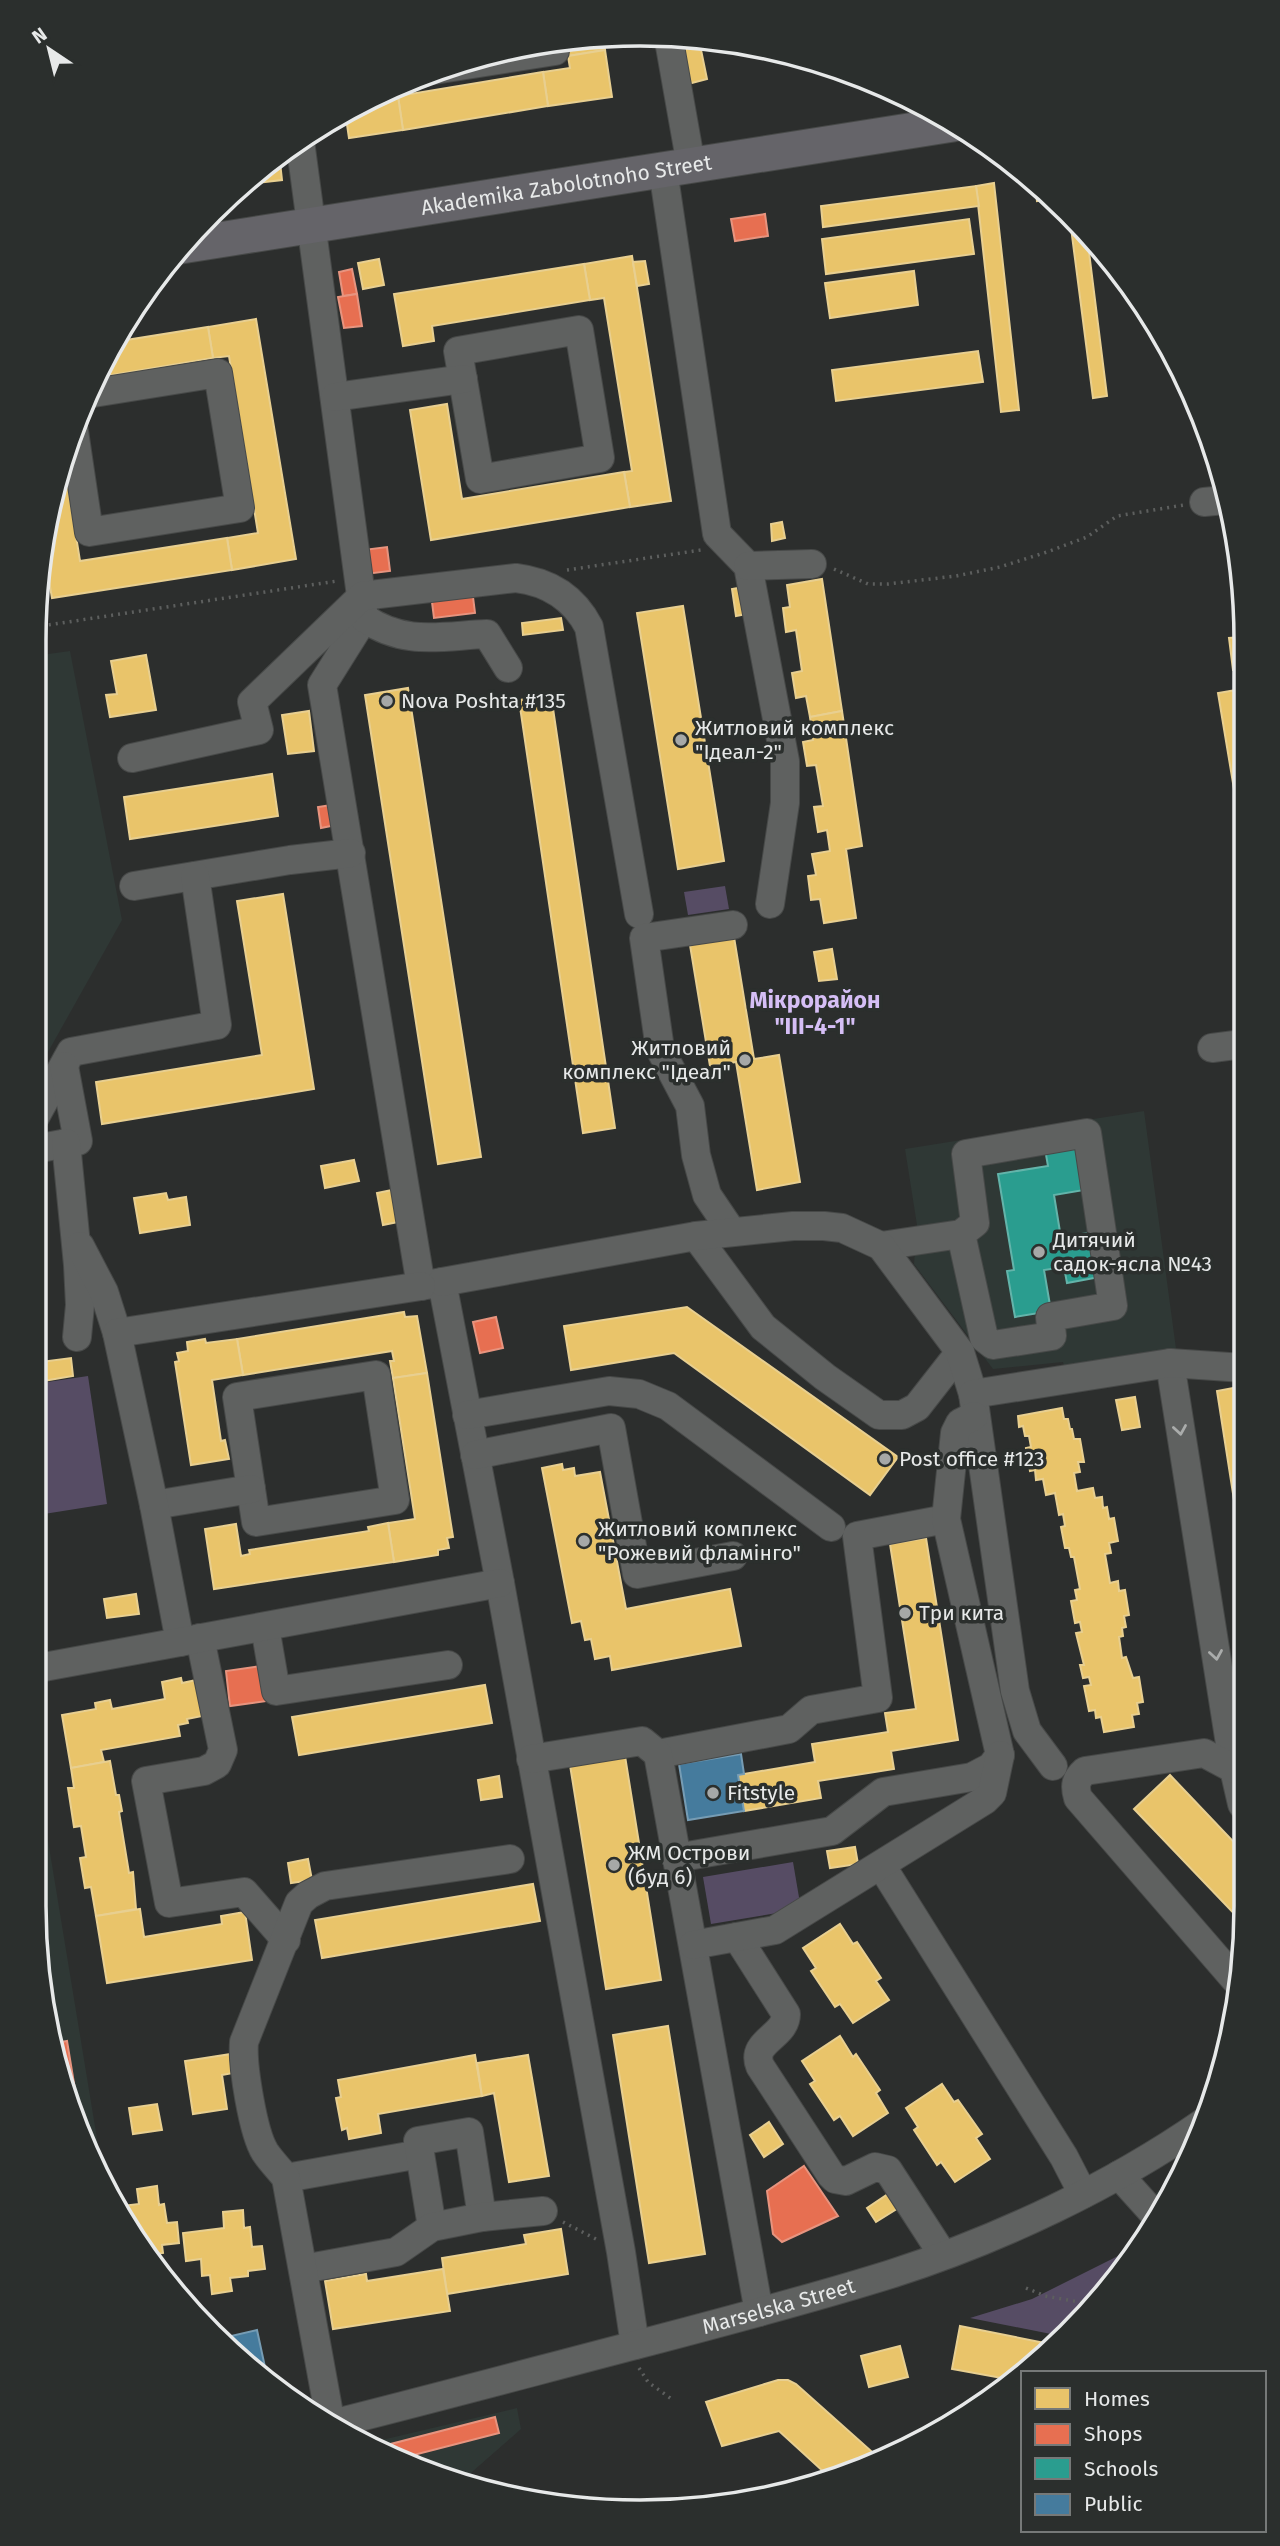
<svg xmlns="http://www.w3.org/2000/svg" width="1280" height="2546" viewBox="0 0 1280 2546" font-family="'Fira Sans',sans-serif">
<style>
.built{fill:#2f3835}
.green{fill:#564c64}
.homes{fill:#e9c46a;stroke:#e8cf90;stroke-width:2}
.shops{fill:#e76f51;stroke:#e7947f;stroke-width:2}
.schools{fill:#2a9d8f;stroke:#63b4aa;stroke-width:2}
.public{fill:#457b9d;stroke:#769cb4;stroke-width:2}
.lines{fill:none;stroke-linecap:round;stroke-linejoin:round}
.minor-casing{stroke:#474948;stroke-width:30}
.major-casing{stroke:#474948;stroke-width:37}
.path{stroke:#5d5f5e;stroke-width:3.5;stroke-dasharray:2 5;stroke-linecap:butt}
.minor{stroke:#5f6160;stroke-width:28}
.major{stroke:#656469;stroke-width:35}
.oneway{stroke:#aaacab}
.poi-dot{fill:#a6a8a7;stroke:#2b2f2d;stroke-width:2.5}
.labels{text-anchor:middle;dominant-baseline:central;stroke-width:7;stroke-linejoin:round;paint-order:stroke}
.street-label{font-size:21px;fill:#e7e9e9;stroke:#2b2f2d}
.poi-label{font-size:21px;fill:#e7e9e9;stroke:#2b2f2d;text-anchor:start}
.neighbourhood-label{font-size:23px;font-weight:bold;fill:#d5bef5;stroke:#2b2f2d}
.rim{fill:none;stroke:#e7e9e9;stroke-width:3.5}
</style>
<rect width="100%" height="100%" fill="#2c2e2d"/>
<g class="built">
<path d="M70,651L122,920L34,1077V656Z"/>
<path d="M1144,1111L1177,1356L1066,1373L1063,1362L993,1369L914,1264L917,1225L905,1149Z"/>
<path d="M33,1749L102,2169L66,2101L33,1906Z"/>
<path d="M1185,2172L1184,2174L1145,2228L1133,2209Z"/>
<path d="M517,2408L521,2429L464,2479L369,2443Z"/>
</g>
<g class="green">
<path d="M725,886L729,909L688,915L684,892Z"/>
<path d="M88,1376L107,1504L44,1514L34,1446V1384Z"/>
<path d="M793,1862L801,1909L711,1924L703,1877Z"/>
<path d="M1130,2250L1066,2337L970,2318L1032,2299Z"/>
</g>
<g class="homes">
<path d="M603,37L605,50L568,56L565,38Z"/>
<path d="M700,45L707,79L688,84L680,50Z"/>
<path d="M605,50L612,97L548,106L543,72L570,68L568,56Z"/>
<path d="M543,72L548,106L403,130L398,96Z"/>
<path d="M379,95V99L398,96L403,130L349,138L345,111Z"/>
<path d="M280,162L282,180L248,184L247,179L268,164Z"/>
<path d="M994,183L1019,410L1001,412L976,186Z"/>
<path d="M1035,184L1050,199L1037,201Z"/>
<path d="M976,186L979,206L823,227L821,206Z"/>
<path d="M969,219L974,254L826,274L822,239Z"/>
<path d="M1070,220L1087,236L1107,396L1093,398Z"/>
<path d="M632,256L671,501L630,507L624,472L632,471L604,298L590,300L584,264Z"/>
<path d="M379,259L384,285L363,289L358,263Z"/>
<path d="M645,261L649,284L637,286L633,262Z"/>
<path d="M584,264L590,300L432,326L434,341L403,346L394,294Z"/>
<path d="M914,271L918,305L830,318L825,283Z"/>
<path d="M256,319L296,559L232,570L227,538L258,533L229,356L213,358L208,327Z"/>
<path d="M208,327L213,358L94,378L114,342Z"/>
<path d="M978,351L983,382L836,401L832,370Z"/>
<path d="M447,404L462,499L624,472L630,507L431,540L410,410Z"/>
<path d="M65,467L80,561L227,538L232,570L52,598L43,546L54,483L60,468Z"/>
<path d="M782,522L785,538L772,541L771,524Z"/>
<path d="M822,579L842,711L810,717L806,696L796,698L792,673L802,671L796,630L786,632L783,608L790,607L787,585Z"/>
<path d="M749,586L752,613L736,616L732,589Z"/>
<path d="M683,606L724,861L678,869L637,613Z"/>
<path d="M561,618L563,630L523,635L522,623Z"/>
<path d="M1242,637V669L1233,670L1229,638Z"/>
<path d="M146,655L156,710L110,717L106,695L117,694L111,661Z"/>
<path d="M408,688L481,1157L438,1164L365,695Z"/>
<path d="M1242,689V837L1218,693Z"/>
<path d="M551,695L615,1128L583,1133L519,700Z"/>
<path d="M309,711L314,751L288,754L282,715Z"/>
<path d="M842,711L862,846L846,849L856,918L824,923L820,899L811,900L808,876L816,875L812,854L830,851L827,830L818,832L814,807L823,806L816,765L807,766L803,742L813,740L810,717Z"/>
<path d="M272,774L278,816L130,839L124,797Z"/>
<path d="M283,894L314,1089L102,1124L96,1082L262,1055L237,901Z"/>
<path d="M733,931L754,1059L779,1055L800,1182L757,1190L736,1062L710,1066L689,939Z"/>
<path d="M832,949L837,979L819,981L814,952Z"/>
<path d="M354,1160L359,1181L325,1188L321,1166Z"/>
<path d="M397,1189L403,1221L383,1225L377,1193Z"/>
<path d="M166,1193L168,1200L186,1197L190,1225L140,1233L134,1198Z"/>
<path d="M687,1307L898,1457L870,1495L674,1353L571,1370L564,1326Z"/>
<path d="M404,1312L405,1317L417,1316L427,1373L393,1378L390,1361H394L392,1351L243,1375L237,1339Z"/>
<path d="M205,1339L206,1343L237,1339L243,1375L212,1380L221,1441L225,1440L229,1459L191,1465L175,1362L179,1361L177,1353L188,1351L187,1342Z"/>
<path d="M71,1358L73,1376L43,1381L40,1362Z"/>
<path d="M427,1373L453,1537L447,1538L449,1548L438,1550V1555L394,1562L388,1523L415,1519L393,1378Z"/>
<path d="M1244,1386V1564L1217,1391Z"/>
<path d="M1135,1397L1140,1427L1122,1430L1116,1400Z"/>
<path d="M1062,1408L1064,1419H1068L1070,1429H1072L1074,1439H1080L1084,1462H1078L1080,1472L1074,1473L1077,1491L1093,1488L1095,1498L1102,1497L1103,1508L1107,1507L1109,1519L1114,1518L1118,1541L1109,1543L1111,1553L1105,1554L1110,1583L1118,1581L1119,1591L1125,1590L1129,1615L1124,1616L1126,1627L1122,1628L1123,1636L1119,1637L1122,1658L1126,1657L1133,1678L1139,1677L1143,1702L1137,1703L1139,1714L1132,1715L1134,1727L1104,1732L1101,1717L1096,1718L1095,1710L1089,1711L1084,1686L1091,1685L1089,1677L1083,1678L1080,1665H1084L1076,1633L1082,1632L1080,1622L1075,1623L1071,1601L1077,1600L1075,1590L1080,1589L1074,1557H1071L1069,1548H1065L1061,1527L1065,1526L1063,1514L1059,1515L1055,1493L1046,1495L1043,1479L1036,1480L1035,1470L1030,1471L1026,1448L1031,1447L1029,1436H1025L1023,1426L1019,1427L1018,1416Z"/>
<path d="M562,1464L563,1470L574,1468L575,1476L600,1472L626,1609L730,1589L741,1646L612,1670L610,1656L595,1659L591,1639L585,1640L581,1621L572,1623L542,1468Z"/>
<path d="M388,1523L394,1562L214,1589L205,1529L236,1524L241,1556L250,1554L249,1550L369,1531L368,1527Z"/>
<path d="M926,1538L958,1740L891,1751L894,1769L818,1781L821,1798L744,1811L738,1775L815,1762L812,1744L888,1732L885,1713L916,1709L890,1544Z"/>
<path d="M136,1594L139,1614L107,1618L104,1599Z"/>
<path d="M181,1678L182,1683L201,1679L207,1715L187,1719L188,1723L178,1725L180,1736L101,1750L104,1762L71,1768L62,1715L96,1709L95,1703L110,1700L112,1709L165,1699L162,1682Z"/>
<path d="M485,1685L492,1723L299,1755L292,1717Z"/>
<path d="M625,1756L661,1980L606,1989L570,1765Z"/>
<path d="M110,1761L116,1795H119L122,1811L119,1812L129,1873L133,1872L136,1909L96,1916L91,1887L85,1888L80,1858L86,1857L81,1826L74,1827L68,1788H74L71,1768Z"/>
<path d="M1170,1775L1245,1854V1925L1134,1809Z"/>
<path d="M499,1776L502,1797L481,1800L478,1780Z"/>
<path d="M855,1847L858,1864L830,1868L827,1851Z"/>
<path d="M308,1859L312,1880L291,1883L288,1863Z"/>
<path d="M533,1884L540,1921L322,1958L315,1920Z"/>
<path d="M140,1909L144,1937L222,1924L221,1916L245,1912L252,1960L107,1983L96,1916Z"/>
<path d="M840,1924L853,1944L857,1942L881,1978L876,1981L889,2000L853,2023L840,2004L835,2007L811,1971L816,1968L803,1948Z"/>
<path d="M668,2026L705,2254L649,2263L613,2035Z"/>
<path d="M840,2036L853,2057L856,2054L880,2090L876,2093L888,2113L853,2136L840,2116L834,2120L810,2084L815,2081L802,2061Z"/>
<path d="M231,2054L233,2073L222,2075L227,2109L193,2114L185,2061Z"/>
<path d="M475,2055L482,2096L378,2114L381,2133L349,2139L347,2128L342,2130L336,2098L341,2097L338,2080Z"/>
<path d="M528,2055L549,2176L509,2182L494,2093L482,2096L477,2063Z"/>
<path d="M942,2084L954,2102L958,2100L982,2134L976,2138L990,2159L955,2182L941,2162L937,2165L914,2130L918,2127L906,2108Z"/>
<path d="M157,2104L162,2130L133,2134L129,2108Z"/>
<path d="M769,2122L783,2144L764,2157L750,2135Z"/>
<path d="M157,2186L159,2205L164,2204L167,2223L177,2222L179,2243L162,2245L163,2253L148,2255L122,2206L139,2204L137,2189Z"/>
<path d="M891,2192L900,2207L876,2222L867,2208Z"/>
<path d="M243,2210L244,2228L250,2227L252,2247L262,2246L265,2269L248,2271V2276L230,2278L232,2291L212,2294L210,2275L202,2276L201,2259L186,2261L183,2233L224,2228L223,2212Z"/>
<path d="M561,2229L568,2274L447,2294L442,2258L526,2244L524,2235Z"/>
<path d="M443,2269L450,2311L333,2329L325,2281L366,2274L367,2281Z"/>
<path d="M960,2326L1055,2345L1007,2379L952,2369Z"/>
<path d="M900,2346L908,2377L869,2387L861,2356Z"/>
<path d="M778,2380H788L796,2384L880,2459L827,2475L779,2431L722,2446L706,2402Z"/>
</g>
<g class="shops">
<path d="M765,214L768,236L735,241L731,219Z"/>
<path d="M352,269L357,294L343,296L339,272Z"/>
<path d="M357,294L362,326L344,328L338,297Z"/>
<path d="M387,547L390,571L366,574L363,550Z"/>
<path d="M472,589L475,613L434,618L431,594Z"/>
<path d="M338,804L341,824L321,828L318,807Z"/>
<path d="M496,1317L503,1348L480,1353L473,1322Z"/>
<path d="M262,1666L267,1701L230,1706L226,1671Z"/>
<path d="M67,2041L82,2132L66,2101L56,2043Z"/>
<path d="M804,2166L838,2216L782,2242L773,2234L767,2191Z"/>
<path d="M495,2417L499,2433L406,2457L379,2447Z"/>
</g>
<path class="schools" d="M1082,1142L1090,1189L1054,1195L1061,1238L1097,1231L1105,1276L1067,1283L1064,1267L1044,1270L1051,1311L1015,1317L1007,1271L1014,1270L998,1174L1048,1166L1045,1149Z"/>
<g class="public">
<path d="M741,1754L744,1774L738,1775L744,1811L688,1820L679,1764Z"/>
<path d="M257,2330L268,2381H266L240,2362L218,2339Z"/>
</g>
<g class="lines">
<defs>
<g id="minor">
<path d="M668,35L691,165"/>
<path d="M434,70L555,51L553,40"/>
<path d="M300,141L364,618L322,685L421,1286L442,1282L500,1583L621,2252L635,2345"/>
<path d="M663,170L717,534L748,566L785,761V803L770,904"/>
<path d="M579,330L600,458L480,479L458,351Z"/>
<path d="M335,397L463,379"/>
<path d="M74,431L89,532L240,508L218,373L87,394"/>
<path d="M1204,502L1225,500"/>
<path d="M748,566L812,564"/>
<path d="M364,618C405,646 440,636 487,634L508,668"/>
<path d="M132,758L259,730L252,702L362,596L516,578C549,582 574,598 589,627L639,914"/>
<path d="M134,886L290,860L351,853"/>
<path d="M1212,1048L1243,1044"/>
<path d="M34,1119L71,1052L217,1025L195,876"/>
<path d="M34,1141L35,1149L78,1141L64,1066"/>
<path d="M66,1143L78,1265L80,1305L77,1337"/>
<path d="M732,1232L707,1195L696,1155L690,1106L660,1049L644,938L733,925"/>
<path d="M696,1236L763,1327L825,1377L879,1415H902L917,1407L960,1352"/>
<path d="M80,1246L104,1292L117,1333"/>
<path d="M881,1246L961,1234L984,1338L993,1345L1052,1336L1050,1317L1113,1306L1087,1133L966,1154L975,1223L961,1234"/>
<path d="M442,1282L696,1236L793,1226H824L842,1228L881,1246L960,1352L973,1394L1015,1691L1027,1731L1053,1766"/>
<path d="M1170,1363L1234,1769L1242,1804L1245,1808"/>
<path d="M376,1375L395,1500L256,1522L237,1397Z"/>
<path d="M973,1394L1170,1363L1244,1368"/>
<path d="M467,1415L609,1391L639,1394L668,1406L831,1527"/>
<path d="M475,1455L611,1428L637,1574L733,1556"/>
<path d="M154,1505L251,1489"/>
<path d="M265,1627L276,1691L448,1665"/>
<path d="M200,1638L223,1750L217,1764L204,1771L146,1781L169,1903L244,1892L286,1940"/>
<path d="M180,1642L154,1505L117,1333L421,1286"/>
<path d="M33,1669L500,1583"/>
<path d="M658,1754L789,1729L811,1710L878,1698L857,1536L946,1519"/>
<path d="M531,1759L642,1741L658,1754L759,2312"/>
<path d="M676,1858L832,1831L883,1792L972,1777L991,1767L1000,1755L946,1519L955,1433L960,1423L974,1416"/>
<path d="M881,1865L1064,2157L1083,2194"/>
<path d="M737,1937L786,2014C786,2037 750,2041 760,2066L831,2175L835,2179L846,2181L875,2167L888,2170L943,2255"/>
<path d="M693,1945L775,1930L985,1800L992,1793L1000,1755"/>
<path d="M1239,1984L1078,1798C1074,1785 1076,1779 1085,1771L1204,1753L1234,1769L1245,1768"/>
<path d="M1119,2175L1155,2215"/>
<path d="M286,2178L420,2154"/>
<path d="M432,2227L418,2141L469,2132L482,2217"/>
<path d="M303,2269L396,2252L432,2227L482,2217L543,2211"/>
<path id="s1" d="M328,2425C436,2398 543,2369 651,2341C731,2320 811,2299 891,2274C998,2240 1112,2186 1204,2122"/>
<path d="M331,2425L286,2178C279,2169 271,2161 265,2152C253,2133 242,2065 244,2042L299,1903L308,1895L325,1886L510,1859"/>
</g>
<g id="major">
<path id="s2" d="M181,246L953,124"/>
</g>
</defs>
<use href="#minor" class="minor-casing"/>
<use href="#major" class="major-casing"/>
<g class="path">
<path d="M834,569L868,584H888L956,576L1000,567L1047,552L1087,537L1117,516L1184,505"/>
<path d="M567,570L701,550"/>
<path d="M35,627L337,581"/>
<path d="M563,2222L596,2239"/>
<path d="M1026,2288L1045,2296L1091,2304"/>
<path d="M639,2368L648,2382L673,2400"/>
</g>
<use href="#minor" class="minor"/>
<use href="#major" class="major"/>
</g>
<defs><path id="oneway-chevron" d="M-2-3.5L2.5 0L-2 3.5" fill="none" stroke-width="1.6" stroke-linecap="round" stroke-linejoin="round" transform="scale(1.75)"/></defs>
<g class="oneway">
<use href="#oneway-chevron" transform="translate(1180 1430) rotate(81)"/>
<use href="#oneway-chevron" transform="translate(1216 1655) rotate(81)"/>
</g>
<g class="poi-dot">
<circle cx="387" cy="701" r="7"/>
<circle cx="681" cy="740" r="7"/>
<circle cx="745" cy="1060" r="7"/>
<circle cx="1039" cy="1252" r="7"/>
<circle cx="885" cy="1459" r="7"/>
<circle cx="584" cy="1541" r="7"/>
<circle cx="905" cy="1613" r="7"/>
<circle cx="713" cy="1793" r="7"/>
<circle cx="614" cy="1865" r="7"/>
</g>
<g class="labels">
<g class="street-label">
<text stroke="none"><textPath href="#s2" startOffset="390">Akademika Zabolotnoho Street</textPath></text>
<text stroke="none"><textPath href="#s1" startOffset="466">Marselska Street</textPath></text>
</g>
<g class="poi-label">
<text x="401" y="701">Nova Poshta #135</text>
<text x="695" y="728">Житловий комплекс<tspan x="695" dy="24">"Ідеал-2"</tspan></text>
<text x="731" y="1048" text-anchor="end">Житловий<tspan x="731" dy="24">комплекс "Ідеал"</tspan></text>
<text x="1053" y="1240">Дитячий<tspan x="1053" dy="24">садок-ясла №43</tspan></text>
<text x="899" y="1459">Post office #123</text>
<text x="598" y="1529">Житловий комплекс<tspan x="598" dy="24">"Рожевий фламінго"</tspan></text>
<text x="919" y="1613">Три кита</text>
<text x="727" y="1793">Fitstyle</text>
<text x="628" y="1853">ЖМ Острови<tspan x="628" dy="24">(буд 6)</tspan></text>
</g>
<g class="neighbourhood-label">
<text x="815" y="1000">Мікрорайон<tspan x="815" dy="26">"ІІІ-4-1"</tspan></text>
</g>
</g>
<path d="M0 0H1280V2546H0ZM640 46H640A594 594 0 0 1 1234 640V1906A594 594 0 0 1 640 2500H640A594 594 0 0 1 46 1906V640A594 594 0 0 1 640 46Z" fill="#2b2f2d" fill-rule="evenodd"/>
<path class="rim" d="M640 46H640A594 594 0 0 1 1234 640V1906A594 594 0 0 1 640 2500H640A594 594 0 0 1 46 1906V640A594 594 0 0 1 640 46Z"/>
<rect x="1021" y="2371" width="245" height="161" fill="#2b2f2d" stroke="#767978" stroke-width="2"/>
<rect x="1035" y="2388" width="35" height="21" fill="#e9c46a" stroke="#767978" stroke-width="2"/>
<text x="1084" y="2406" font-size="21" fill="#e7e9e9">Homes</text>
<rect x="1035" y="2424" width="35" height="21" fill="#e76f51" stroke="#767978" stroke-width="2"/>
<text x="1084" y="2441" font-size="21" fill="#e7e9e9">Shops</text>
<rect x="1035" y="2458" width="35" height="21" fill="#2a9d8f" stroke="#767978" stroke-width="2"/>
<text x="1084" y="2476" font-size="21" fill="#e7e9e9">Schools</text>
<rect x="1035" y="2494" width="35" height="21" fill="#457b9d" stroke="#767978" stroke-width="2"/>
<text x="1084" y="2511" font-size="21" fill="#e7e9e9">Public</text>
<g transform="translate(49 49) rotate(325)" stroke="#2b2f2d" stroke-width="5" paint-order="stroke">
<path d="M0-5L12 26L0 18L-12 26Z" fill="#e7e9e9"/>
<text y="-10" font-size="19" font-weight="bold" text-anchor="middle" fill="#e7e9e9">N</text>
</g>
</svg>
